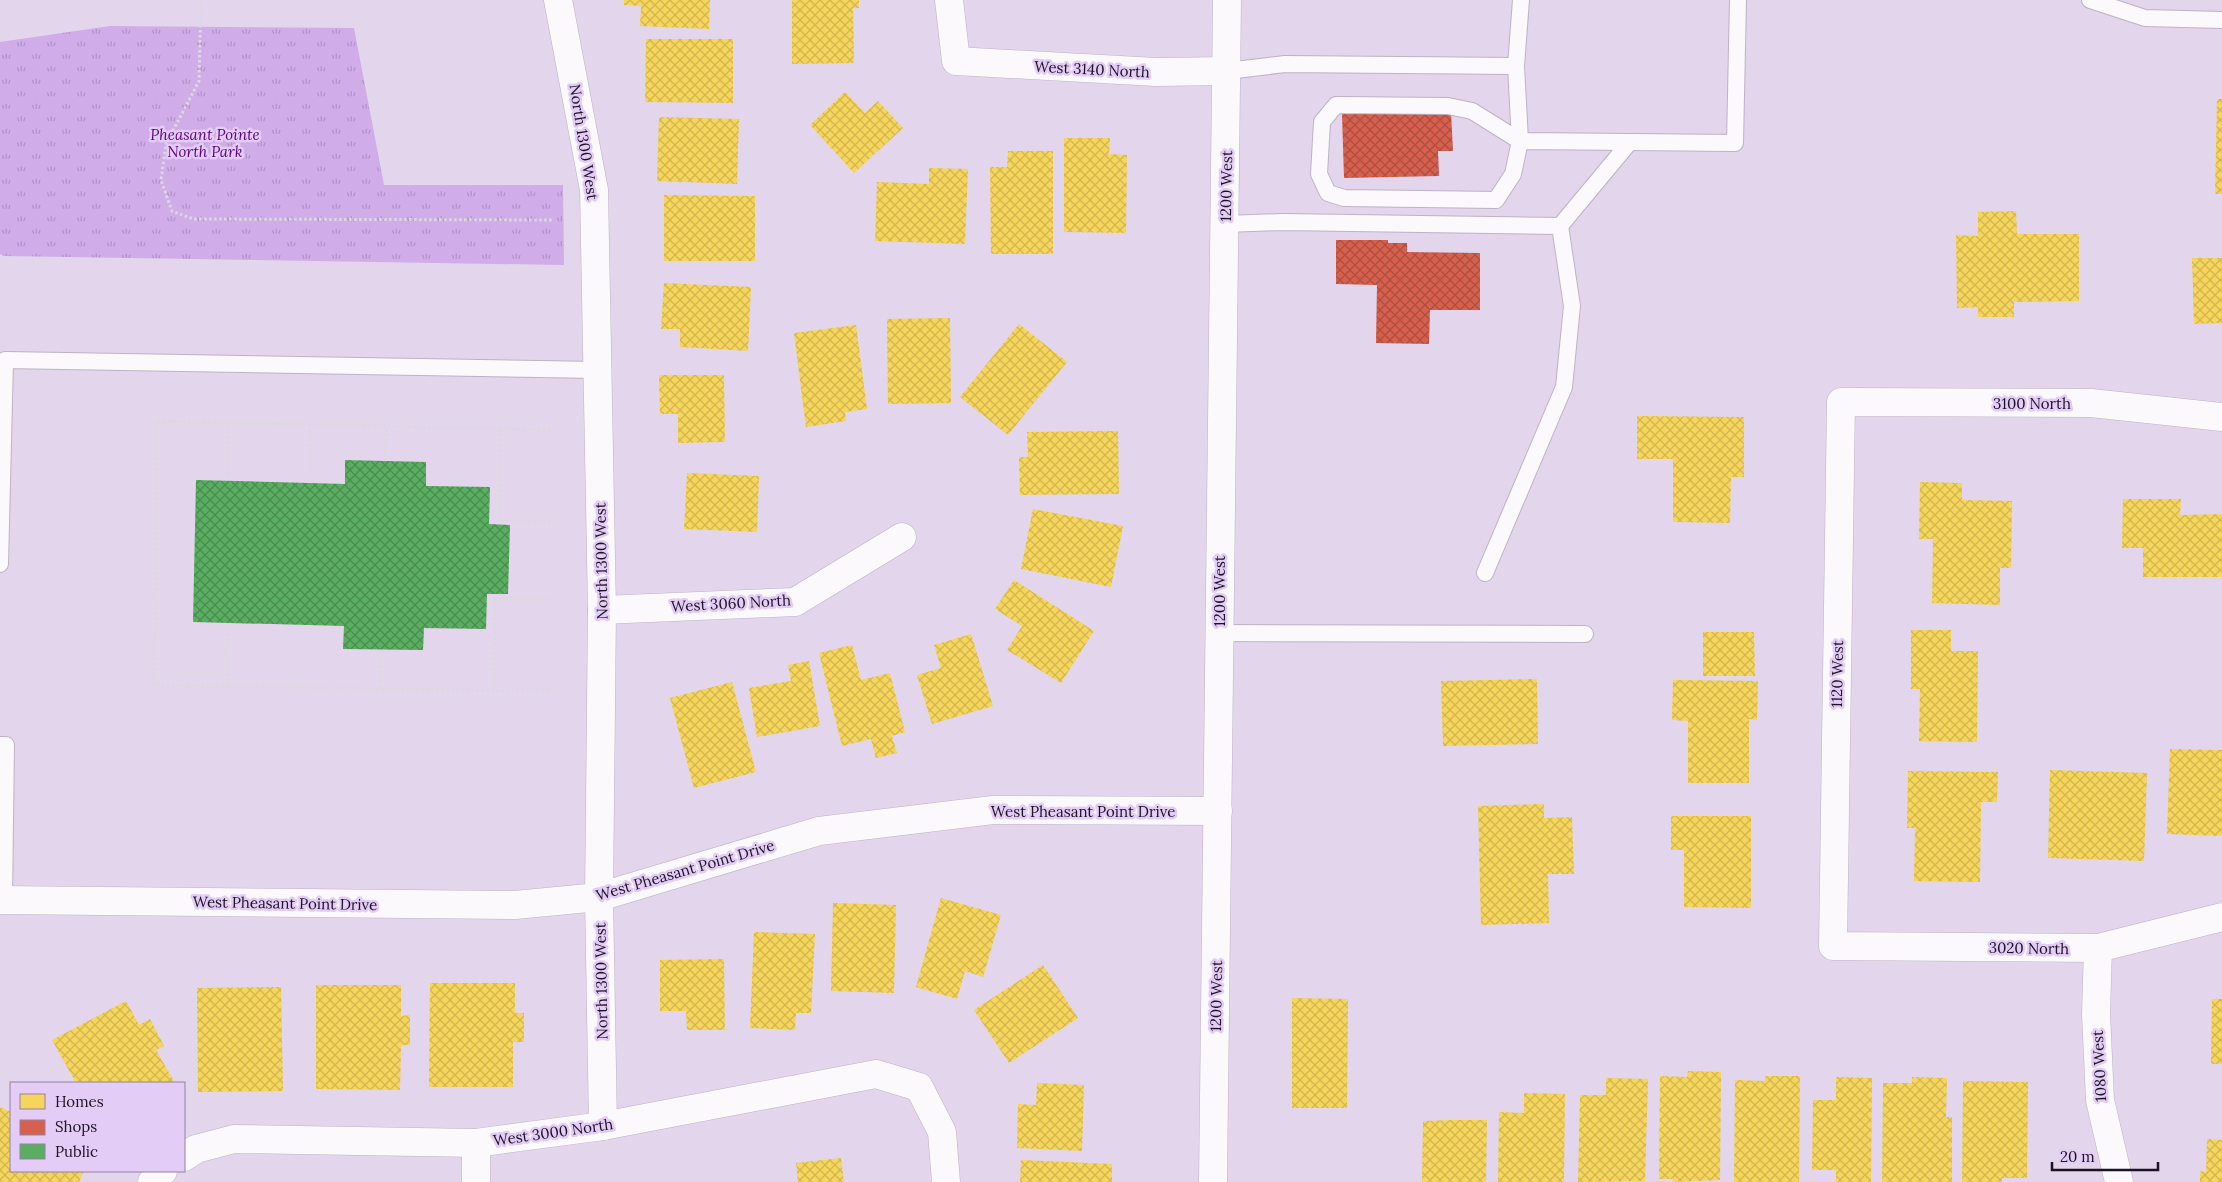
<svg xmlns="http://www.w3.org/2000/svg" width="2222" height="1182" viewBox="0 0 2222 1182" font-family="Lora,serif">
<style>
.grass{fill:url(#grass-tufts)}
.homes{fill:url(#homes-cross-hatch)}
.shops{fill:url(#shops-cross-hatch)}
.public{fill:url(#public-cross-hatch)}
.lines{fill:none;stroke-linecap:round;stroke-linejoin:round}
.lane-casing{stroke:#bdb3c5;stroke-width:18}
.street-casing{stroke:#bdb3c5;stroke-width:29}
.secondary-casing{stroke:#bdb3c5;stroke-width:29}
.path{stroke:#dcd8df;stroke-width:3;stroke-dasharray:2.5 2.5;stroke-linecap:butt}
.lane{stroke:#fbf9fc;stroke-width:16}
.street{stroke:#fbf9fc;stroke-width:28}
.secondary{stroke:#fbf9fc;stroke-width:28}
.labels{text-anchor:middle;dominant-baseline:central;stroke-width:5;stroke-linejoin:round;paint-order:stroke}
.street-label{font-size:15px;fill:#1c1322;stroke:#e3ccf5}
.park-label{font-size:15px;font-style:italic;fill:#5b0082;stroke:#e3ccf5}
</style>
<defs>
<pattern id="grass-tufts" width="24" height="20" patternUnits="userSpaceOnUse" patternTransform="scale(1.25)"><rect width="24" height="20" fill="#d0ace9"/><path d="M3 7l-1-3M5 7V3M7 7l1-3M15 17l-1-3M17 17v-4M19 17l1-3" fill="none" stroke="#b293c8"/></pattern>
<pattern id="homes-cross-hatch" width="8" height="8" patternUnits="userSpaceOnUse" patternTransform="scale(1.25)"><rect width="8" height="8" fill="#f6d55c"/><path d="M0 0l8 8M0 8l8-8" fill="none" stroke="#d2b650"/></pattern>
<pattern id="shops-cross-hatch" width="8" height="8" patternUnits="userSpaceOnUse" patternTransform="scale(1.25)"><rect width="8" height="8" fill="#d6604d"/><path d="M0 0l8 8M0 8l8-8" fill="none" stroke="#ad4e40"/></pattern>
<pattern id="public-cross-hatch" width="8" height="8" patternUnits="userSpaceOnUse" patternTransform="scale(1.25)"><rect width="8" height="8" fill="#5aae61"/><path d="M0 0l8 8M0 8l8-8" fill="none" stroke="#4a8c50"/></pattern>
</defs>
<rect width="100%" height="100%" fill="#e2d5ec"/>
<path class="grass" d="M110,26L354,28L384,185H563L564,265L4,256L0,254V42Z"/>
<g class="homes">
<path d="M624,0H710L709,29L640,26L641,6L624,5Z"/>
<path d="M792,0H859V8H853L854,63L792,64Z"/>
<path d="M646,39H733V103L645,102Z"/>
<path d="M845,92L865,113L878,101L903,128L854,173L810,125Z"/>
<path d="M2217,99H2222V194H2215Z"/>
<path d="M659,117L739,119L737,184L657,181Z"/>
<path d="M1064,138H1110L1109,154L1127,155L1126,233L1064,232Z"/>
<path d="M1008,151H1053V254H991L990,167H1007Z"/>
<path d="M929,168L968,169L965,244L875,241L877,182L929,184Z"/>
<path d="M664,195L755,196V261H664Z"/>
<path d="M2016,211L2017,234H2079V301L2014,302V317H1978V307L1957,308L1956,235L1978,236V212Z"/>
<path d="M2192,258H2222V323L2194,324Z"/>
<path d="M664,283L751,287L748,351L680,347V329H661Z"/>
<path d="M950,318L951,403L888,404L887,319Z"/>
<path d="M1019,324L1067,362L1008,435L960,397Z"/>
<path d="M856,325L867,409L845,412L846,421L806,427L794,333Z"/>
<path d="M659,375H724L725,442L678,443V414H660Z"/>
<path d="M1637,416L1744,417V477H1731L1730,523L1673,522V459H1637Z"/>
<path d="M1118,431L1119,494L1020,495L1019,457H1028L1027,432Z"/>
<path d="M687,473L759,476L757,532L684,529Z"/>
<path d="M1920,482L1962,483V500L2012,501L2011,568H2000V605L1932,603L1933,539H1919Z"/>
<path d="M2123,499H2181L2180,515L2222,514V577H2143V548H2122Z"/>
<path d="M1033,509L1123,526L1111,587L1021,569Z"/>
<path d="M1014,580L1094,631L1061,683L1007,650L1022,626L995,609Z"/>
<path d="M1911,630H1951V651H1978L1977,742L1919,741L1920,689H1911Z"/>
<path d="M1703,632H1754L1755,676H1703Z"/>
<path d="M971,634L993,706L932,724L917,675L941,668L934,645Z"/>
<path d="M852,645L861,680L890,673L905,732L892,736L897,753L876,758L871,739L842,746L819,653Z"/>
<path d="M809,661L820,726L757,737L749,688L791,681L788,665Z"/>
<path d="M1537,679L1538,744L1443,746L1441,681Z"/>
<path d="M1673,680L1758,681L1757,720L1749,719V783H1688V721L1672,720Z"/>
<path d="M732,682L756,772L694,788L670,698Z"/>
<path d="M2170,749L2222,750V836L2167,834Z"/>
<path d="M2050,770L2147,773L2144,861L2048,858Z"/>
<path d="M1908,771L1998,772L1997,802H1981L1980,882L1914,881L1915,828H1907Z"/>
<path d="M1544,804V818L1572,817L1574,874H1548L1549,923L1481,925L1478,806Z"/>
<path d="M1671,816H1751V908L1684,907V850H1671Z"/>
<path d="M941,898L1001,915L983,977L965,971L957,999L916,987Z"/>
<path d="M833,903L896,905L894,993L831,991Z"/>
<path d="M754,932L815,934L811,1013H796L795,1030L750,1028Z"/>
<path d="M724,959L725,1030H687L686,1011H660V960Z"/>
<path d="M1043,965L1078,1018L1009,1063L974,1010Z"/>
<path d="M430,983H515V1013H524V1042H513V1087H429Z"/>
<path d="M316,985H401V1016L410,1015V1045H401L400,1090L316,1089Z"/>
<path d="M281,987L283,1091L198,1092L197,988Z"/>
<path d="M1292,998L1348,999L1347,1108H1292Z"/>
<path d="M2212,999H2222V1064H2211Z"/>
<path d="M126,1001L139,1025L150,1019L164,1046L156,1050L175,1083H76L52,1040Z"/>
<path d="M1688,1071L1721,1072L1720,1180L1673,1182V1179H1659L1660,1076L1687,1077Z"/>
<path d="M1765,1076H1800L1799,1182H1734L1735,1080L1765,1081Z"/>
<path d="M1836,1077L1872,1078L1871,1182H1836V1170H1812L1813,1100H1836Z"/>
<path d="M1912,1077L1947,1078L1946,1117H1952V1182H1882L1883,1083H1912Z"/>
<path d="M1606,1078L1648,1079L1645,1181L1578,1182L1580,1095H1606Z"/>
<path d="M1963,1081L2028,1082L2027,1178H2002V1182H1962Z"/>
<path d="M1037,1083L1084,1085L1082,1151L1017,1148L1018,1104L1036,1105Z"/>
<path d="M1524,1093L1565,1094L1564,1182H1498L1499,1112L1524,1113Z"/>
<path d="M0,1107L11,1112V1171H84L79,1182H0Z"/>
<path d="M1452,1120H1487L1486,1182H1422L1423,1121Z"/>
<path d="M2207,1139L2222,1140V1182H2200V1171L2206,1172Z"/>
<path d="M841,1158L844,1182H798L796,1163Z"/>
<path d="M1021,1160L1112,1164V1182H1020Z"/>
</g>
<g class="shops">
<path d="M1451,112L1453,151H1438L1439,176L1344,178L1342,114Z"/>
<path d="M1336,240H1388V243H1407V252L1480,253V310H1430L1429,344L1376,343L1377,285L1336,284Z"/>
</g>
<path class="public" d="M345,460L426,462V486L490,487L489,524L510,525L508,594H487L486,629L424,628L423,650L343,649L344,626L193,622L196,480L345,484Z"/>
<g class="lines">
<defs>
<g id="lane">
<path d="M2090,0L2145,18L2222,20"/>
<path d="M1516,66L1520,141L1513,174L1496,200L1344,198L1328,193L1319,174L1322,122L1336,105L1448,106L1472,111L1520,141L1735,143L1738,0"/>
<path d="M1227,71L1285,64L1516,66L1521,0"/>
<path d="M1225,224L1282,222L1560,226L1572,306L1564,387L1485,573"/>
<path d="M1560,226L1629,143"/>
<path d="M0,564L5,360L598,370"/>
<path d="M1219,633L1585,634"/>
<path d="M0,745H6L4,900"/>
</g>
<g id="street">
<path d="M558,0L594,190L602,610L599,897L603,1126"/>
<path d="M949,0L956,61L1156,72L1227,71"/>
<path d="M2222,417L2091,403L1841,402L1833,946L2098,948L2222,917"/>
<path d="M602,610L795,602L902,537"/>
<path d="M0,900L515,905L599,897L819,831L993,810L1218,811"/>
<path d="M2098,948L2096,1014L2100,1100L2119,1182"/>
<path d="M184,1157L196,1149L234,1139L476,1143L603,1126L876,1074L919,1087L942,1132L946,1182"/>
<path d="M152,1182L163,1171"/>
<path d="M476,1182V1143"/>
</g>
<path id="secondary" d="M1213,1182L1227,0"/>
</defs>
<use href="#lane" class="lane-casing"/>
<use href="#street" class="street-casing"/>
<use href="#secondary" class="secondary-casing"/>
<g class="path">
<path d="M201,0L199,81L166,144L161,180L172,211L193,219L554,220"/>
<path d="M310,424V474"/>
<path d="M501,429L499,520L555,523"/>
<path d="M385,461L386,426"/>
<path d="M228,474L229,423"/>
<path d="M227,686V629"/>
<path d="M381,688V649"/>
<path d="M494,690L495,599H553"/>
<path d="M554,690L509,691L154,685L157,421L554,430"/>
</g>
<use href="#lane" class="lane"/>
<use href="#street" class="street"/>
<use href="#secondary" class="secondary"/>
</g>
<g class="labels">
<g class="street-label">
<text transform="translate(1092 69) rotate(3)">West 3140 North</text>
<text transform="translate(584 142) rotate(81)">North 1300 West</text>
<text transform="translate(1226 186) rotate(-89)">1200 West</text>
<text x="2032" y="403">3100 North</text>
<text transform="translate(601 561) rotate(-91)">North 1300 West</text>
<text transform="translate(1219 591) rotate(-90)">1200 West</text>
<text transform="translate(731 603) rotate(-3)">West 3060 North</text>
<text transform="translate(1837 674) rotate(-89)">1120 West</text>
<text x="1083" y="811">West Pheasant Point Drive</text>
<text transform="translate(685 870) rotate(-16)">West Pheasant Point Drive</text>
<text transform="translate(285 903) rotate(1)">West Pheasant Point Drive</text>
<text transform="translate(2029 948) rotate(1)">3020 North</text>
<text transform="translate(601 981) rotate(-91)">North 1300 West</text>
<text transform="translate(1216 996) rotate(-89)">1200 West</text>
<text transform="translate(2099 1066) rotate(-93)">1080 West</text>
<text transform="translate(553 1132) rotate(-8)">West 3000 North</text>
</g>
<g class="park-label">
<text x="205" y="134">Pheasant Pointe<tspan x="205" dy="17">North Park</tspan></text>
</g>
</g>
<rect x="10" y="1082" width="175" height="90" fill="#e3ccf5" stroke="#9382a1"/>
<rect x="20" y="1094" width="25" height="15" fill="#f6d55c" stroke="#9382a1"/>
<text x="55" y="1107" font-size="15" fill="#1c1322">Homes</text>
<rect x="20" y="1120" width="25" height="15" fill="#d6604d" stroke="#9382a1"/>
<text x="55" y="1132" font-size="15" fill="#1c1322">Shops</text>
<rect x="20" y="1144" width="25" height="15" fill="#5aae61" stroke="#9382a1"/>
<text x="55" y="1157" font-size="15" fill="#1c1322">Public</text>
<path d="M2052 1162v8h106v-8" fill="none" stroke="#1c1322" stroke-width="2.5"/>
<text x="2060" y="1162" font-size="15" fill="#1c1322" stroke="#e3ccf5" stroke-width="4" paint-order="stroke">20 m</text>
</svg>
